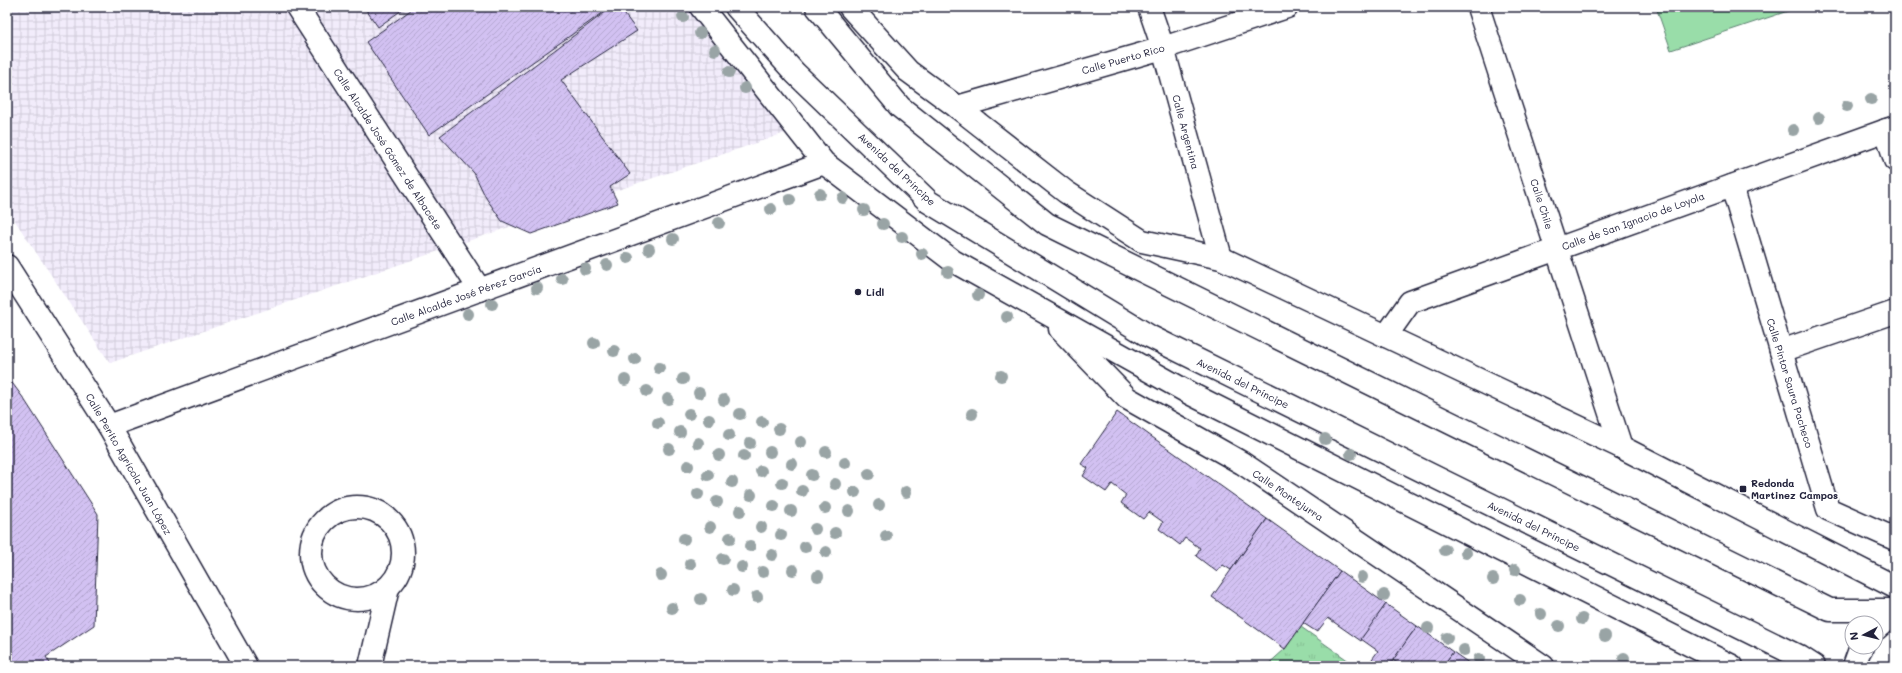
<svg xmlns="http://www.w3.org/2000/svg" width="1902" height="673" viewBox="0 0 1902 673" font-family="Mali,sans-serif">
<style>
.industrial{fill:url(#industrial-grid)}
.grass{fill:url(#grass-tufts);stroke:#5e8072}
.park{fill:#99dda9;stroke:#5e8072}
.building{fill:url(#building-hatch);stroke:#22223b}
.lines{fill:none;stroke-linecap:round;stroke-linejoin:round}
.minor-casing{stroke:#22223b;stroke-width:25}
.primary-casing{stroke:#22223b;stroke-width:25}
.minor{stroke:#fff;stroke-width:22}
.primary{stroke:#fff;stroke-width:22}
.tree{fill:#99a4a5}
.poi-dot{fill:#22223b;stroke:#fff;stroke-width:1.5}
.labels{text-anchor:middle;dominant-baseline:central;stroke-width:4;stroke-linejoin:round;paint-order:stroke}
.street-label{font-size:10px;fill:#22223b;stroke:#fff}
.poi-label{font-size:10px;font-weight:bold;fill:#22223b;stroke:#fff;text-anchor:start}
</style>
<defs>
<pattern id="industrial-grid" width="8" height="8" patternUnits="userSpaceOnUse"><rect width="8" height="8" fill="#f2ecfb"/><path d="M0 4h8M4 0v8" fill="none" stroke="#cfcad8"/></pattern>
<pattern id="grass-tufts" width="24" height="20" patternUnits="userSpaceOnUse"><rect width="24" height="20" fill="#99dda9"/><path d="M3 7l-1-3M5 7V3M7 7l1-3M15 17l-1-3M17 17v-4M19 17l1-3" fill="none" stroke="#84bd92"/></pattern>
<pattern id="building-hatch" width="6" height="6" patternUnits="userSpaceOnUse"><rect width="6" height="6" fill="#d2c1f2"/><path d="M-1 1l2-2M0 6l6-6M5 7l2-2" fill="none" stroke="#b4a6d0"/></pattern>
</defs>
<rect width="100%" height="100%" fill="#fff"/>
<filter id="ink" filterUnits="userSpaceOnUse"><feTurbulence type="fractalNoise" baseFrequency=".025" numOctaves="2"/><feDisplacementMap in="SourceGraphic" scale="8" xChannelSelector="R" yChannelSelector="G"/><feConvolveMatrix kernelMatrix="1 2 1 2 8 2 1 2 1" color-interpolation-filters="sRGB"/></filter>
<g filter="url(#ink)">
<path class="industrial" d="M7,7H709L797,129L110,363L7,209Z"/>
<path class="grass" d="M1301,627L1356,666H1266L1285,649Z"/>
<path class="park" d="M1656,7H1800L1671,50Z"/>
<g class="building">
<path d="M364,7H406L378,27Z"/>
<path d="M415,7H611L429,135L366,42Z"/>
<path d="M612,7H619L637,31L561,80L630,174L610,187L618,203L531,234L502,221L486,198L474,173L440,136Z"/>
<path d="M7,376L24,399L98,514L94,625L46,657L52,666H7V412L10,410L7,406Z"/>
<path d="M1117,412L1267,519L1231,570L1223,565L1217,572L1196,556L1200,548L1185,538L1180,545L1159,529L1163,522L1149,512L1143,519L1121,503L1126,495L1112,484L1106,492L1083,476L1088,468L1081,464Z"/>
<path d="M1267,519L1340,571L1285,649L1212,597Z"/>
<path d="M1340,571L1386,604L1361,641L1328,618L1317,632L1303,623Z"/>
<path d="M1386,604L1417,626L1389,666H1367L1378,651L1361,639Z"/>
<path d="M1417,626L1453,652L1443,666H1401L1393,660Z"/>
<path d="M1453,652L1473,666H1443Z"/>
</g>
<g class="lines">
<defs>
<g id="minor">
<path d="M297,7L480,290"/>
<path d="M701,7L824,163L953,261L1191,394L1732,666"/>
<path d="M850,7L908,71L957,107L1066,192L1142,241L1221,258L1621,447L1895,587"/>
<path d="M1149,7L1163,48L1221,258"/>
<path d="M1478,7L1621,447"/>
<path d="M957,107L1163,48L1287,7"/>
<path d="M1886,130L1895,160"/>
<path d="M1732,186L1828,509L1895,539"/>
<path d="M7,266L109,426L246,666"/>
<path d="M1060,329L1127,398L1242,463L1543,666"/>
<path d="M1386,336L1410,302L1895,127"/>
<path d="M1781,351L1895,312"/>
<path d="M109,426L824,163"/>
<circle cx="357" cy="553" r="46"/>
<path d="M370,666L388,588"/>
</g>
<g id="primary">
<path d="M736,7L795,73L929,202L1149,336L1800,657L1814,666"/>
<path d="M817,7L900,107L1047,224L1830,610H1895"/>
<path d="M1876,629L1895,612"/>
<path d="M1854,666L1859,652L1862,647"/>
</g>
</defs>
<use href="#minor" class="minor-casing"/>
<use href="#primary" class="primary-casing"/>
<use href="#minor" class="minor"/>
<use href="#primary" class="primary"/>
</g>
<g class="tree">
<circle cx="683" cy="17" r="6"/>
<circle cx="700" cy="33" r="6"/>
<circle cx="715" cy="50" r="6"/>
<circle cx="729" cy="72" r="6"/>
<circle cx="745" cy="88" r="6"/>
<circle cx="1871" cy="99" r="6"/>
<circle cx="1847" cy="106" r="6"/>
<circle cx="1819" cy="118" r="6"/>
<circle cx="1793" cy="130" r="6"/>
<circle cx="820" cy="194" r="6"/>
<circle cx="843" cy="198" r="6"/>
<circle cx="790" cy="200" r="6"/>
<circle cx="771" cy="209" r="6"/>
<circle cx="864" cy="210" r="6"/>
<circle cx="719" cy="223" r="6"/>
<circle cx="883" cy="224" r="6"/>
<circle cx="902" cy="237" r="6"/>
<circle cx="673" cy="239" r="6"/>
<circle cx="649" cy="249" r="6"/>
<circle cx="922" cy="254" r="6"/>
<circle cx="628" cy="258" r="6"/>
<circle cx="607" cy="265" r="6"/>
<circle cx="585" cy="269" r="6"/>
<circle cx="948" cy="272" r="6"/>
<circle cx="562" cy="279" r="6"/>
<circle cx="537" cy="288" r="6"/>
<circle cx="978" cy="295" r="6"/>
<circle cx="492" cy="304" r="6"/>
<circle cx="468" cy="314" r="6"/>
<circle cx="1007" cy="317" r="6"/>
<circle cx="594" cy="343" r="6"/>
<circle cx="614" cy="351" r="6"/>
<circle cx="635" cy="359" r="6"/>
<circle cx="659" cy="368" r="6"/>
<circle cx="1001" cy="376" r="6"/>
<circle cx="683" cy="379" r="6"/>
<circle cx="625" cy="380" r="6"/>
<circle cx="647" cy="391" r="6"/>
<circle cx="699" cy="393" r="6"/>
<circle cx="668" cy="399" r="6"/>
<circle cx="724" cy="400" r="6"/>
<circle cx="689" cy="414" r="6"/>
<circle cx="740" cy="414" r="6"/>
<circle cx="972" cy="414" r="6"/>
<circle cx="709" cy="420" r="6"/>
<circle cx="762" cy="422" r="6"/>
<circle cx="658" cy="423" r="6"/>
<circle cx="779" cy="429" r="6"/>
<circle cx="680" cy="432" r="6"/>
<circle cx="729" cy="435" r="6"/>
<circle cx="1325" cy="439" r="6"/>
<circle cx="801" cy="442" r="6"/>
<circle cx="698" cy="443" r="6"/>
<circle cx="750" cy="443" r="6"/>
<circle cx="669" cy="449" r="6"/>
<circle cx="770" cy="452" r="6"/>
<circle cx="826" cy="452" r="6"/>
<circle cx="1351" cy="454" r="6"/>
<circle cx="719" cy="455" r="6"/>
<circle cx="744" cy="456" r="6"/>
<circle cx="845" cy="463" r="6"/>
<circle cx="792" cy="464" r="6"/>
<circle cx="688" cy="466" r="6"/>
<circle cx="761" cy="471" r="6"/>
<circle cx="869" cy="474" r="6"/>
<circle cx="708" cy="475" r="6"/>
<circle cx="812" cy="475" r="6"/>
<circle cx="732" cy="482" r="6"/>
<circle cx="782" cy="483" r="6"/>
<circle cx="835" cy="484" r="6"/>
<circle cx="802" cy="491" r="6"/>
<circle cx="855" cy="492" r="6"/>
<circle cx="906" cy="492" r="6"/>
<circle cx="698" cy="494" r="6"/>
<circle cx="751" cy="495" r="6"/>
<circle cx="717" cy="502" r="6"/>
<circle cx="879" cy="505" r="6"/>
<circle cx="774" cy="506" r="6"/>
<circle cx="825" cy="508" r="6"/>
<circle cx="740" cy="511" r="6"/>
<circle cx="791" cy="511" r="6"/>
<circle cx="849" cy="511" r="6"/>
<circle cx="710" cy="527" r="6"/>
<circle cx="761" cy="527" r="6"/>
<circle cx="815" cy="529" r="6"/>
<circle cx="835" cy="533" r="6"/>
<circle cx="781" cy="535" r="6"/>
<circle cx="886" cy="536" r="6"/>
<circle cx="730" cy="538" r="6"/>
<circle cx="684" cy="539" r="6"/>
<circle cx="750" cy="546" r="6"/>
<circle cx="805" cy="547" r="6"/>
<circle cx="1445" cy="550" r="6"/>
<circle cx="826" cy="552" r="6"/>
<circle cx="1466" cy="553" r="6"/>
<circle cx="772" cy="555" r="6"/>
<circle cx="723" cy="559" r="6"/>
<circle cx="690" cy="564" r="6"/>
<circle cx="742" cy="567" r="6"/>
<circle cx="793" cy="570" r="6"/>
<circle cx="1515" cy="570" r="6"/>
<circle cx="763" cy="572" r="6"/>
<circle cx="661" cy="575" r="6"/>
<circle cx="818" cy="576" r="6"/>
<circle cx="1362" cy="577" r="6"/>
<circle cx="1493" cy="579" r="6"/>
<circle cx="733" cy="590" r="6"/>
<circle cx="1384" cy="595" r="6"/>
<circle cx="757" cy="597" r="6"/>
<circle cx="701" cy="599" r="6"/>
<circle cx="1520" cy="600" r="6"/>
<circle cx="672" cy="608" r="6"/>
<circle cx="1541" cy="614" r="6"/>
<circle cx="1582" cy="619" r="6"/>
<circle cx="1559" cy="626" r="6"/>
<circle cx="1428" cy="628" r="6"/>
<circle cx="1605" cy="636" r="6"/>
<circle cx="1447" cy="638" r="6"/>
<circle cx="1464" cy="650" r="6"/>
<circle cx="1624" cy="658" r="6"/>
<circle cx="1479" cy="659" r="6"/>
</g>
</g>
<g class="poi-dot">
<circle cx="858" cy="292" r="4"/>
<rect x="1739" y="485" width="8" height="8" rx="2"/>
</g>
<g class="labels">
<g class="street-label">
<text transform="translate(1123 59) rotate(-16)">Calle Puerto Rico</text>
<text transform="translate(1186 132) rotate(75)">Calle Argentina</text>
<text transform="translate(388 149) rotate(57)">Calle Alcalde José Gómez de Albacete</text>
<text transform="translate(897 169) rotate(43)">Avenida del Príncipe</text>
<text transform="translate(1542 204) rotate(72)">Calle Chile</text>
<text transform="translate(1633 221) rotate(-20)">Calle de San Ignacio de Loyola</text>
<text transform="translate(466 295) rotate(-20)">Calle Alcalde José Pérez García</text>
<text transform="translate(1243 383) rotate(26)">Avenida del Príncipe</text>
<text transform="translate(1790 383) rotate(73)">Calle Pintor Saura Pacheco</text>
<text transform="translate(129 464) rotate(60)">Calle Perito Agrícola Juan López</text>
<text transform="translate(1288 495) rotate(34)">Calle Montejurra</text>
<text transform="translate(1534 526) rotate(26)">Avenida del Príncipe</text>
</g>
<g class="poi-label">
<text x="866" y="292">Lidl</text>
<text x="1751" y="483">Redonda<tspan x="1751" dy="12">Martinez Campos</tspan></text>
</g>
</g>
<rect width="1902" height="673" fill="none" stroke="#fff" stroke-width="24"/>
<rect x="12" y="12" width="1878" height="649" fill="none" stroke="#22223b" stroke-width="1.5" filter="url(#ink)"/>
<g transform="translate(1864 635) rotate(263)"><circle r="19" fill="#ffffff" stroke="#a7a7b1"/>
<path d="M0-3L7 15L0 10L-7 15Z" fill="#22223b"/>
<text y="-6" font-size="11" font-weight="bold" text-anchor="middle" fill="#22223b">N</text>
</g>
</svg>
